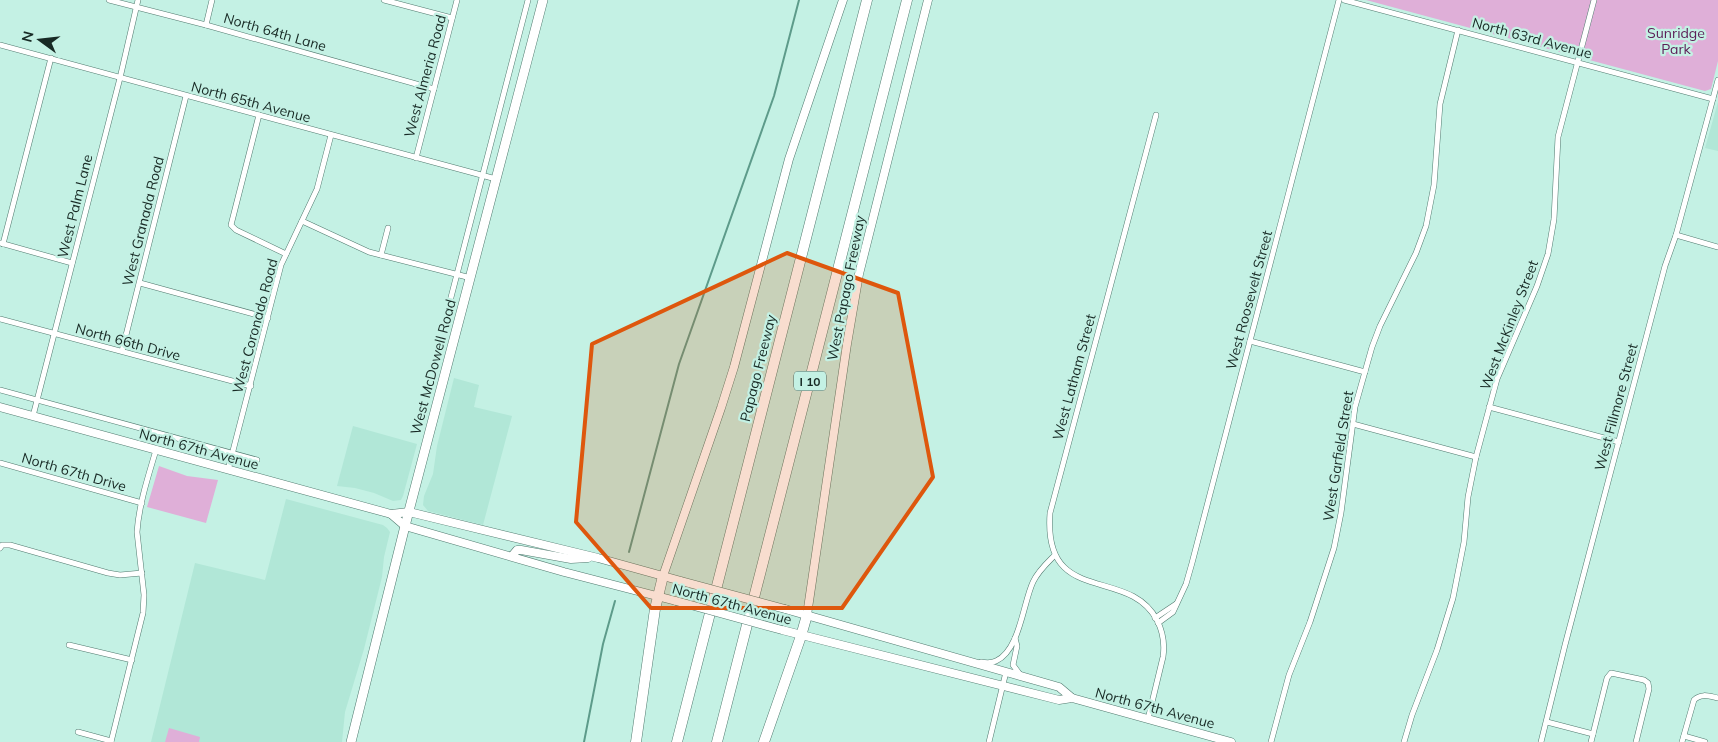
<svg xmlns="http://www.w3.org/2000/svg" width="1718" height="742" viewBox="0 0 1718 742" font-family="Mulish,sans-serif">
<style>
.built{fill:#b1e7d7}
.green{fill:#dfafd8}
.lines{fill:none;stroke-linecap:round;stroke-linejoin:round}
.stream{stroke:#5d9b8a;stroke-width:2}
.street-casing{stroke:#517a6f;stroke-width:6}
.secondary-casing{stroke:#517a6f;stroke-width:9}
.primary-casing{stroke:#517a6f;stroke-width:10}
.highway-casing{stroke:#517a6f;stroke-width:11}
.street{stroke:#fff;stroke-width:5}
.secondary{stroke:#fff;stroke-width:8}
.primary{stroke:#fff;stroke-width:9}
.highway{stroke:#fff;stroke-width:10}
.secondary-bridge-casing{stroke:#517a6f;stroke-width:9;stroke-linecap:butt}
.secondary-bridge{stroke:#fff;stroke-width:8}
.marked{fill:#de570d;fill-opacity:0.2;stroke:#de570d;stroke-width:4;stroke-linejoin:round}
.labels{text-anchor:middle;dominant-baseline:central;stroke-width:4.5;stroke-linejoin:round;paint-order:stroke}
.shield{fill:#c4f1e4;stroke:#4c665e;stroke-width:1}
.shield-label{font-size:12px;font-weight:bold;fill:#182a25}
.street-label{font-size:14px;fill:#182a25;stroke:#c4f1e4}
.park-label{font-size:14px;fill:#5d2058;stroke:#c4f1e4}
</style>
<rect width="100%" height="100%" fill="#c4f1e4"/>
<g class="built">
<path d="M1718,102V151L1705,148Z"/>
<path d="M454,378L479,385L474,407L512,416L483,525L428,511L423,505L424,496L433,474L437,446Z"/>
<path d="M353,426L417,444L403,496L401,500L393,501L374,493L355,488L337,486Z"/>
<path d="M286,499L383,525L387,528L390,532L384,557L382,577L364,649L345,712L342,742H151L195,563L265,580Z"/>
</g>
<g class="green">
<path d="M1366,0H1718V61L1711,89L1705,91Z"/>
<path d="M159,466L187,476L218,480L206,523L147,507Z"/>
<path d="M169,728L200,737L199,742H165Z"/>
</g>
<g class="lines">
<g class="stream">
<path d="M629,552L679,364L774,96L799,0"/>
<path d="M584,742L603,644L615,601"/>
</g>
<defs>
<g id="street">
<path d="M109,0L206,25L434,89"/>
<path d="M384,0L452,18"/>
<path d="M1344,0L1713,99"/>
<path d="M206,25L212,0"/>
<path d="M0,45L496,179"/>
<path d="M259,115L231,225L236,230L286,254"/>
<path d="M416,158L457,0"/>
<path d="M302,221L369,252L471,278"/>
<path d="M1676,235L1718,247"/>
<path d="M0,243L72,263"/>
<path d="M3,244L51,58"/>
<path d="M381,255L388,228"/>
<path d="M140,283L268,318"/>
<path d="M449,305L528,0"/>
<path d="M0,319L251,386"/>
<path d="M1250,341L1365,372"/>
<path d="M122,351L186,96"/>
<path d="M0,390L257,460"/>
<path d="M1489,407L1619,442"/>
<path d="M33,416L120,78L138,0"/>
<path d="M1353,424L1476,457"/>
<path d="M0,463L142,503"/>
<path d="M228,470L281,265L317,189L331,135"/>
<path d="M0,548L2,545H10L108,573L120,575L142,573"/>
<path d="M1155,618L1176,604"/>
<path d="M1158,623L1173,612L1186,584L1192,563L1339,0"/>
<path d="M1015,638L1017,646L1013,665L1021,676"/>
<path d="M69,645L132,660"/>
<path d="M981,662C986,663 992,663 996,661C1020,650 1023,603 1033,582C1038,571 1047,563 1055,555"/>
<path d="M1148,719L1163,657C1165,644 1163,632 1157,620C1128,565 1043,608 1050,513L1156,115"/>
<path d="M1547,722L1593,734"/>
<path d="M78,732L111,741"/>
<path d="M1684,736L1705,742"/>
<path d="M111,742L143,613L144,595L137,532C139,504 148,477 156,450"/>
<path d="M989,742L1006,672"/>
<path d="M1271,742L1289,675L1310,622L1334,548L1341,513L1355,407L1372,347L1380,326L1416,253L1426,226L1434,185L1440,104L1458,30"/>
<path d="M1404,742L1412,715L1437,650L1453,598L1464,542L1468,497L1476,457L1497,379L1537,286L1548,254L1554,219L1558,137L1594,0"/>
<path d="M1541,742L1565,645L1665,266L1676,235L1718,80"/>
<path d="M1591,742L1607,678L1611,673L1644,680L1648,683L1649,689L1636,742"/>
<path d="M1682,742L1694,700C1701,693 1709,696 1718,698"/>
</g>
<g id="secondary">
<path d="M0,407L391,514L409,512L598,558L681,581"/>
<path d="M391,514L405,526L564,572L676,601"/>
<path d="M512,556L517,550H521L571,559L588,558"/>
<path d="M663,576L721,408L734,367L789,159L843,0"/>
<path d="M785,609L1059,687L1072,698"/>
<path d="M807,615L847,344L859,274L928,0"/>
<path d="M782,630L1059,700L1072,698L1231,742"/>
</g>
<path id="primary" d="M351,742L405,526L543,0"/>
<g id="highway">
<path d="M636,742L655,609L663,576"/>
<path d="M677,742L867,0"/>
<path d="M717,742L907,0"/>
<path d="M764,742L801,636L807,615"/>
</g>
</defs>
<use href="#street" class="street-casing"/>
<use href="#secondary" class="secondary-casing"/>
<use href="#primary" class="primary-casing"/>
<use href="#highway" class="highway-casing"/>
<use href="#street" class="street"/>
<use href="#secondary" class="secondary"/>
<use href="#primary" class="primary"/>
<use href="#highway" class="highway"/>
<defs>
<g id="secondary-bridge">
<path d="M681,581L785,609"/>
<path d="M676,601L782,630"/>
</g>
</defs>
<use href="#secondary-bridge" class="secondary-bridge-casing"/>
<use href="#secondary-bridge" class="secondary-bridge"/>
</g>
<path class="marked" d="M787,253L898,293L933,477L842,608H651L576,522L592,344Z"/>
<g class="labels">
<rect class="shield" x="794" y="371.5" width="32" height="19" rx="4"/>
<g class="shield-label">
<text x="810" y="381">I 10</text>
</g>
<g class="street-label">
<text transform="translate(275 32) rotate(16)">North 64th Lane</text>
<text transform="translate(1532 38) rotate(15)">North 63rd Avenue</text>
<text transform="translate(425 76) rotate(-75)">West Almeria Road</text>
<text transform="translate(251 102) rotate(15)">North 65th Avenue</text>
<text transform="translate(75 206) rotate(-76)">West Palm Lane</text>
<text transform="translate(143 221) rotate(-76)">West Granada Road</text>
<text transform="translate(846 288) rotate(-79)">West Papago Freeway</text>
<text transform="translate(1249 300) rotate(-75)">West Roosevelt Street</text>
<text transform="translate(1509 325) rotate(-69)">West McKinley Street</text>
<text transform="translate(255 326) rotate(-75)">West Coronado Road</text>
<text transform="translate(128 342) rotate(15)">North 66th Drive</text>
<text transform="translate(433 367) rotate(-75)">West McDowell Road</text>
<text transform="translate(758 368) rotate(-76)">Papago Freeway</text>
<text transform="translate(1074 377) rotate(-75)">West Latham Street</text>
<text transform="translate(1616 407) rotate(-75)">West Fillmore Street</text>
<text transform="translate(199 449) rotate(15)">North 67th Avenue</text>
<text transform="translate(1338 456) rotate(-81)">West Garfield Street</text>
<text transform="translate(74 472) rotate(16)">North 67th Drive</text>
<text transform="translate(732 604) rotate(15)">North 67th Avenue</text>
<text transform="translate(1155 708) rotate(15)">North 67th Avenue</text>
</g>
<g class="park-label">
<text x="1676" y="33">Sunridge<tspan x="1676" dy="16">Park</tspan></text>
</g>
</g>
<g transform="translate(40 40) rotate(285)" stroke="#c4f1e4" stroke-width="4" paint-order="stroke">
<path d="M0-4L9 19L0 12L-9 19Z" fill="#182a25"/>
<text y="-8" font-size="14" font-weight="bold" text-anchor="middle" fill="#182a25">N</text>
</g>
</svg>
